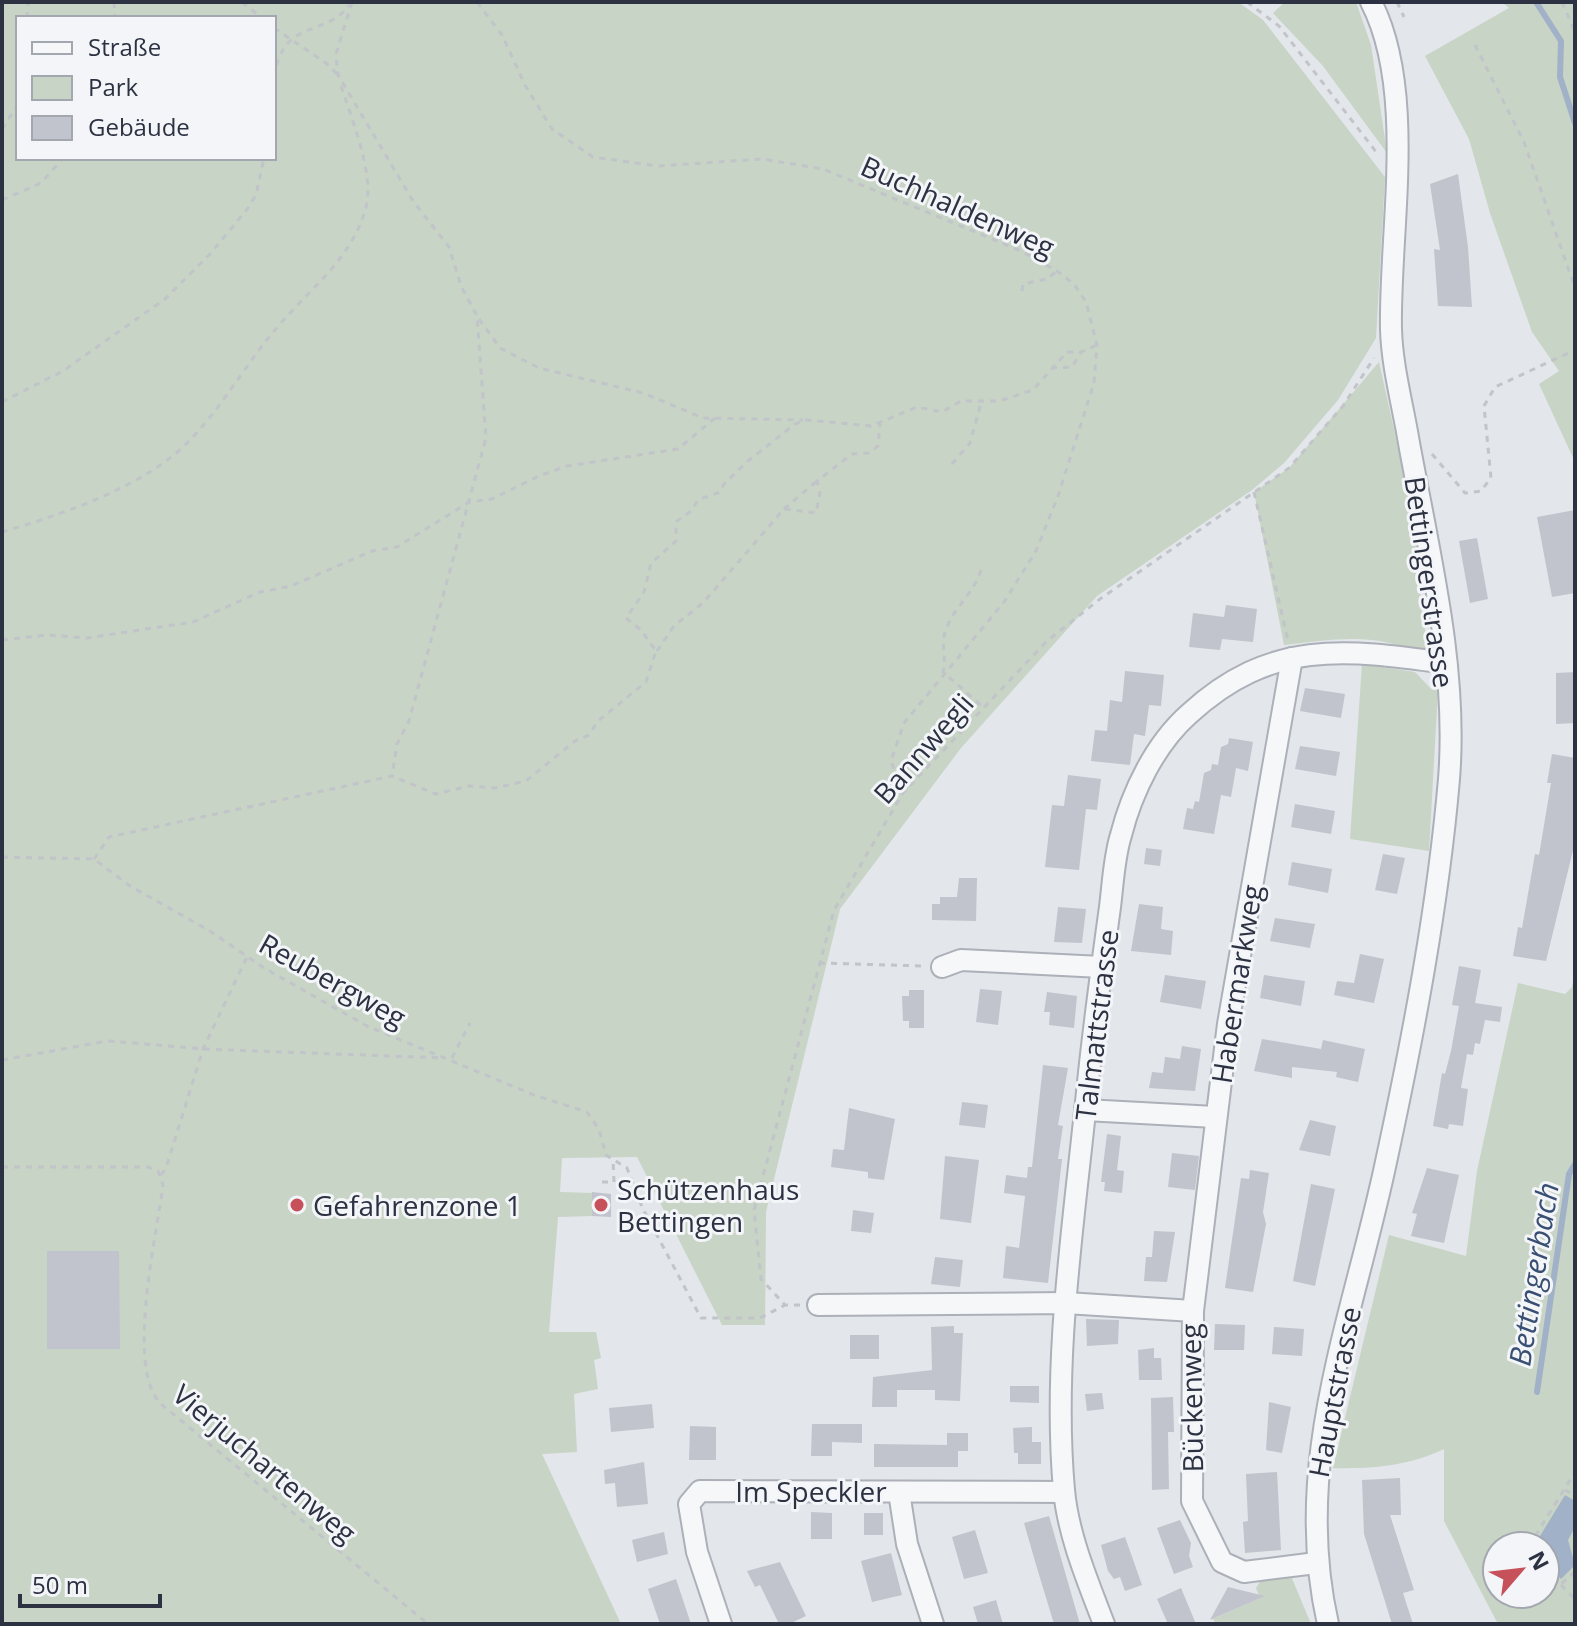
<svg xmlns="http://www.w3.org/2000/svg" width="1577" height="1626" viewBox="0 0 1577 1626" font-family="'Open Sans',sans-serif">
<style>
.green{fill:#c8d4c5;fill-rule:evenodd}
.water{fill:#a1b1c8}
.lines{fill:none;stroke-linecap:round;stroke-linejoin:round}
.stream{stroke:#a1b1c8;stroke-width:6}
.building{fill:#c1c4cd}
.minor-casing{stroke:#acb0b8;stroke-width:24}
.path{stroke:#c1c4c9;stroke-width:3;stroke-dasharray:6 6;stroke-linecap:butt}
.minor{stroke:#f6f7f9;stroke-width:20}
.poi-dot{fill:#c7515a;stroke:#f3f5f8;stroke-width:3}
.labels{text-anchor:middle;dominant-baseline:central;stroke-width:6;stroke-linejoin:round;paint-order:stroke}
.street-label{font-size:28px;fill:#2c3242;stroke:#f3f5f8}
.poi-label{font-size:28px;fill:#2c3242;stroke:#f3f5f8;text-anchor:start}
.water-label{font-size:30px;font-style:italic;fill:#384e73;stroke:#f3f5f8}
</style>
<rect width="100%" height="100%" fill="#e3e6ea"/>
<g class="green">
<path d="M2,2H1238L1263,20L1385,177L1376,338L1338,400L1284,463L1252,490L1097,596L961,748L840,909L766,1212L765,1325H722L637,1157L562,1158L560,1192L592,1193V1216L558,1217L549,1332H596L601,1358L594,1360L598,1389L574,1394L577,1452L542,1454L621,1624H2ZM18,18H274V158H18Z"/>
<path d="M1285,2H1356L1371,45L1387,153L1323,66L1273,13Z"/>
<path d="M1502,2H1575V462L1539,384L1559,371L1532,332L1490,213L1469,139L1425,56L1509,8Z"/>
<path d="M1379,362L1425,569L1418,571L1427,648C1408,650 1392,642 1372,640C1343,637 1313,642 1284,645L1254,492L1289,468Z"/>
<path d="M1362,664L1415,672L1431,689L1438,690L1429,851L1350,839Z"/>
<path d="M1575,971V1624H1498L1444,1521V1449C1407,1466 1374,1469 1333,1468L1389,1235L1466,1256L1477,1171L1518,983L1565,994L1572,987ZM1497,1546H1545V1594H1497Z"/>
<path d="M1291,1576L1311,1624H1216L1213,1619L1260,1598L1256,1588L1261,1580Z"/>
</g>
<path class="water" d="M1565,1495L1575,1501V1527L1568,1540L1575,1565L1561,1579L1545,1562V1546H1534Z"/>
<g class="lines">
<g class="stream">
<path d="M1536,2L1561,41L1560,77L1575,123"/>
<path d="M1537,1392L1569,1174L1575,1164"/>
</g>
</g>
<g class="building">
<path d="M1458,174L1468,247L1472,307L1438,306L1434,249L1440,250L1430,184Z"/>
<path d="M1575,510V593L1552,597L1537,517Z"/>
<path d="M1477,538L1488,599L1470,603L1459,541Z"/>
<path d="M1226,605L1257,609L1253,642L1222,639L1220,650L1189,647L1193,613L1224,617Z"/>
<path d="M1125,671L1164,675L1161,706L1149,705L1145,736L1134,734L1130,765L1091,761L1095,730L1107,731L1110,700L1122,702Z"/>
<path d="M1575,672V723L1556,724V673Z"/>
<path d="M1305,688L1345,694L1341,718L1300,711Z"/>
<path d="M1229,738L1253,742L1248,771L1236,768L1231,797L1221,795L1214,834L1183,829L1187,808L1193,809L1195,801L1199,802L1204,773L1211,770L1212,764L1218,765L1221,747L1228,744Z"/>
<path d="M1300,746L1340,752L1336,776L1295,769Z"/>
<path d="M1552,754L1575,758V842L1546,961L1513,956L1518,927L1522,928L1535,854L1539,855L1551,783H1547Z"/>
<path d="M1068,775L1101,779L1097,810L1086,809L1079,870L1045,867L1052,805L1064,806Z"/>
<path d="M1295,804L1335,811L1331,834L1291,827Z"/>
<path d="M1146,848L1162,850L1160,866L1144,864Z"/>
<path d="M1383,854L1405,858L1397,894L1375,890Z"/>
<path d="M1292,862L1332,869L1328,893L1288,885Z"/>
<path d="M959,878H977L976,921L932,920V904H940V897H957Z"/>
<path d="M1139,904L1163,907L1161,929L1173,931L1171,955L1131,951Z"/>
<path d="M1058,907L1086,909L1082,943L1054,942Z"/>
<path d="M1275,918L1315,924L1310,948L1270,941Z"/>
<path d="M1360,954L1384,959L1374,1003L1334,995L1337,981L1354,983Z"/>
<path d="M1459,966L1481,970L1475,1003L1502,1007L1500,1022L1485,1020L1480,1044L1475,1043L1473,1055L1467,1054L1461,1088L1468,1089L1463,1126L1449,1124L1448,1129L1433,1126L1442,1073L1445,1074L1451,1051L1459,1006L1452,1005Z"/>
<path d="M1165,975L1206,981L1201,1009L1160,1002Z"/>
<path d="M1264,975L1305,981L1301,1006L1260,998Z"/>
<path d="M980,989L1002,991L998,1025L976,1022Z"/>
<path d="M909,990H924V1028H909V1021H903L902,996H909Z"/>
<path d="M1047,992L1077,996L1074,1028L1049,1025L1050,1012H1044Z"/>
<path d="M1262,1039L1321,1049L1323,1040L1365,1049L1358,1082L1336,1077L1337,1072L1292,1067V1078L1254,1071Z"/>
<path d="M1182,1046L1201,1049L1195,1091L1149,1088L1152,1072L1163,1073L1165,1057L1180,1059Z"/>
<path d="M1043,1065L1068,1068L1058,1125L1063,1126L1058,1159H1062L1048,1283L1003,1278L1006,1246L1019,1248L1025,1196L1004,1193L1006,1175L1027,1178L1028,1167H1032Z"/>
<path d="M962,1102L988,1105L985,1128L959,1125Z"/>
<path d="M849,1108L895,1119L884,1180L868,1178V1172L831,1167L833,1149L844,1150Z"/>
<path d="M1310,1120L1336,1126L1330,1156L1299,1150Z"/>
<path d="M1107,1134L1121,1136L1117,1170L1124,1171L1122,1193L1104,1191L1105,1182H1101Z"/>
<path d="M1172,1153L1199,1156L1195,1190L1168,1187Z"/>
<path d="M945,1156L979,1160L971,1223L940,1219Z"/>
<path d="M1427,1168L1459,1175L1444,1243L1411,1236L1417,1214L1412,1213Z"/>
<path d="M1250,1170L1269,1173L1263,1212L1266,1224L1253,1292L1225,1288L1241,1178L1249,1179Z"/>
<path d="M1311,1184L1335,1189L1315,1286L1293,1281Z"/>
<path d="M592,1192L611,1194V1217L592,1216Z"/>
<path d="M853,1210L874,1213L871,1233L851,1231Z"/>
<path d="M1154,1231L1175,1232L1167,1282L1144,1281L1146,1257H1152Z"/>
<path d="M47,1251H119L120,1349H47Z"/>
<path d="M935,1257L963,1260L960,1287L931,1284Z"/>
<path d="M1086,1319L1119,1320L1118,1344L1087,1346Z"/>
<path d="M1215,1324L1245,1325L1244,1350H1214Z"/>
<path d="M954,1326V1333H963L960,1401L935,1400V1390H897V1407H872L873,1377L932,1370L931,1327Z"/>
<path d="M1274,1327L1304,1329L1302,1356L1272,1354Z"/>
<rect x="850" y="1335" width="29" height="24"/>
<path d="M1154,1348V1358H1161L1162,1380H1139L1138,1350Z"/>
<path d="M1010,1386H1039V1403L1010,1402Z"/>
<path d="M1102,1393L1104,1409L1087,1411L1085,1394Z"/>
<path d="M1173,1397L1174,1432H1168L1169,1489L1152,1490L1151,1398Z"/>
<path d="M1269,1402L1291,1407L1282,1453L1266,1450Z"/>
<path d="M652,1404L654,1428L611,1432L609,1408Z"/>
<path d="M812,1424H862V1443L832,1442V1456H811Z"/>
<path d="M690,1426L716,1427V1460H689Z"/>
<path d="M1032,1427V1442H1041V1464H1018V1453H1014L1013,1428Z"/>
<path d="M947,1433H968V1451H958V1467H874V1444L947,1445Z"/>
<path d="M644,1462L648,1504L617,1507L615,1483L605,1484L604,1470Z"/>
<path d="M1277,1472L1281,1550L1245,1553L1243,1522L1248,1521L1246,1474Z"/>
<path d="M1400,1478L1401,1515H1390L1414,1590L1403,1593L1413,1624H1392L1364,1534L1362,1480Z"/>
<path d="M811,1512L832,1513V1539H811Z"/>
<rect x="864" y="1513" width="19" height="22"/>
<path d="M1049,1516L1069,1586L1080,1624H1054L1037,1568L1024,1523Z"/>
<path d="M1180,1520L1191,1543L1189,1556L1193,1567L1174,1574L1157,1528Z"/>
<path d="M975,1530L988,1573L964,1579L952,1537Z"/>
<path d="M664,1532L668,1554L637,1562L632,1540Z"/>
<path d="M1125,1537L1142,1585L1125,1591L1120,1577L1114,1579L1108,1571L1101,1545Z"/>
<path d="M891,1553L902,1595L872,1602L861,1561Z"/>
<path d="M780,1562L806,1616L789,1624H779L760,1585L755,1587L747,1571Z"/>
<path d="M676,1579L691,1624H660L648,1589Z"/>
<path d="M1228,1587L1265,1596L1210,1620Z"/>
<path d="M1181,1588L1196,1624H1168L1157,1599Z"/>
<path d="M996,1600L1003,1624H978L973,1607Z"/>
</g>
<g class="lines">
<defs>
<g id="minor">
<path d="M942,967L961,960L1102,967"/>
<path d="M1085,1110L1215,1117"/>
<path d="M818,1305L1066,1303L1193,1311L1192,1501L1222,1562L1244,1572L1316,1563"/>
<path d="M1193,1311L1228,1024L1292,658"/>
<path d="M899,1492L907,1544L933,1624"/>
<path d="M721,1624L697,1552L689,1504L700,1491L1064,1492"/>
<path d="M1104,1624C1088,1582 1068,1535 1064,1490C1052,1355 1075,1217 1088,1082C1094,1024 1102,965 1110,907C1113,883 1114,857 1121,835C1132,792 1155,744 1189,714C1271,639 1344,649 1446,663"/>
<path d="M1328,1624C1291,1462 1353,1319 1386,1162C1413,1037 1438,907 1449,779C1458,667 1429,553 1409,443C1403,406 1392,367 1391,329C1389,232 1417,91 1371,2"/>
</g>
</defs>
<use href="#minor" class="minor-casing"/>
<g class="path">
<path d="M114,2L115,18"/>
<path d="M242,2L262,18"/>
<path d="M352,2L336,54L338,75L413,201L449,247L461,286L477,316L486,438L409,721L397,744L392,776"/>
<path d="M477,2L502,35L525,85L552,129L593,157L658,166L762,159L823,169L1021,251L1057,271L1074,284L1086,302L1097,345L1094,383L1058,496L1036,551L1004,602L904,723L891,761L903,793"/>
<path d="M1247,2L1279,26L1377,153"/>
<path d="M1397,2L1404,17"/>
<path d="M1562,2L1575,32"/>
<path d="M27,18L28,2"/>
<path d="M274,28L326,63L338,75"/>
<path d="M1475,45L1524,142L1575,288"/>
<path d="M274,77C284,16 325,39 349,5"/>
<path d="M2,129L18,104"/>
<path d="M2,200L41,183L63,158"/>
<path d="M1022,291L1023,284L1047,279L1057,271"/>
<path d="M479,319L500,348L539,368L643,393L703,418L803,420"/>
<path d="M1051,368L1072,367L1081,352"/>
<path d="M2,402L63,371L165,299L211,253L248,208L256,195L264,158"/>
<path d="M1432,454L1465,493L1481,491L1491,478L1484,406L1495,387L1575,350"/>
<path d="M952,464L970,443L982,400"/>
<path d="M1254,492L1288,641"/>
<path d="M784,509L817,481"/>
<path d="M2,532C60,515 144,487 187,443C223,407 247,361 281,323C313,286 353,257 366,207C375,175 350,114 340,83"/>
<path d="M981,570C974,593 955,606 946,629C940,644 947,657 943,672L984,708"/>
<path d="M2,640L47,635L87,638L193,622L260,592L291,586L372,551L397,547L469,502L492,499L539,476L567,466L678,449L715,418"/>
<path d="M657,651L674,626L703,603L784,509L816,513L820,493L817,481L852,454L869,453L878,446L880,424"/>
<path d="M2,857L94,859L130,886L210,931L264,968L367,1026L534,1095L587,1112L599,1129L606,1155L627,1168L642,1207L701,1318H760L785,1305"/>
<path d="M94,859L109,837L392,776L436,794L469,786L495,788L526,781L575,741L589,735L598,721L646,682L656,651L641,630L626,618L644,592L651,563L676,541V522L691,511L698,500L720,492L724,484L748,461L795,424L807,420L871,426L917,407L942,412L961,401H999L1033,390L1067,352H1081L1097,345"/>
<path d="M819,963L923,966"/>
<path d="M452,1058L470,1023"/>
<path d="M2,1060L107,1041L203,1049L444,1058"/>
<path d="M2,1167H148L158,1171L163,1185C157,1234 125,1369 161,1404L428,1624"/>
<path d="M161,1175L166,1168L203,1049L247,957"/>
<path d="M602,1182H614L613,1160"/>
<path d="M800,1305H785L761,1279L754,1210L834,910L903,793L1047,641L1100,599L1289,468L1343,406L1374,358"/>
<path d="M1565,1490L1575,1496"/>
<path d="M1575,1541V1547"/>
<path d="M1529,1546L1575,1472"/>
<path d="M1545,1569L1560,1585L1575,1572"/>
<path d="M1561,1585L1575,1599"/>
</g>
<use href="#minor" class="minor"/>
</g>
<g class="poi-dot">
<circle cx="297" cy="1205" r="8"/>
<circle cx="601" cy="1205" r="8"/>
</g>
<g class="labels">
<g class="street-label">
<text transform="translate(958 206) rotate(24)">Buchhaldenweg</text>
<text transform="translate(1430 582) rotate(82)">Bettingerstrasse</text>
<text transform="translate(923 748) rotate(-49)">Bannwegli</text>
<text transform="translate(333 980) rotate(29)">Reubergweg</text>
<text transform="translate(1236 984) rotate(-81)">Habermarkweg</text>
<text transform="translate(1096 1025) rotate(-83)">Talmattstrasse</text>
<text transform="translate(1334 1392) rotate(-79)">Hauptstrasse</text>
<text transform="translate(1191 1398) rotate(-91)">Bückenweg</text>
<text transform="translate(265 1463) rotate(40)">Vierjuchartenweg</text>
<text x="811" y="1491">Im Speckler</text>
</g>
<g class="poi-label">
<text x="617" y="1189">Schützenhaus<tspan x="617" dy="32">Bettingen</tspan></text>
<text x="313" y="1205">Gefahrenzone 1</text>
</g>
<g class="water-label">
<text transform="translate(1533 1274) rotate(-81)">Bettingerbach</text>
</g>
</g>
<rect width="1577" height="1626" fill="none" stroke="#2c3242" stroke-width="8"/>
<rect x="16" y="16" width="260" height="144" fill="#f3f5f8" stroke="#a3a7af" stroke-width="2"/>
<rect x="32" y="42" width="40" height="12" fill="#f6f7f9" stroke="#a3a7af" stroke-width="2"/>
<text x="88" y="56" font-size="24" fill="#2c3242">Straße</text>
<rect x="32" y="76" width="40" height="24" fill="#c8d4c5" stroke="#a3a7af" stroke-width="2"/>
<text x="88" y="96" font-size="24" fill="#2c3242">Park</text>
<rect x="32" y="116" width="40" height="24" fill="#c1c4cd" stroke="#a3a7af" stroke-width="2"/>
<text x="88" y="136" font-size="24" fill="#2c3242">Gebäude</text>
<g transform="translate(1521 1570) rotate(62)"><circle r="38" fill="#f3f5f8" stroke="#a3a7af" stroke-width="2"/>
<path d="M0-6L14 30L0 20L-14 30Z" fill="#c7515a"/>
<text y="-12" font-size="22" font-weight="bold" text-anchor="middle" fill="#2c3242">N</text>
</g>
<path d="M20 1594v12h140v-12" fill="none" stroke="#2c3242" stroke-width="4"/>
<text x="32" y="1594" font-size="24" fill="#2c3242" stroke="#f3f5f8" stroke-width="6" paint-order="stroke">50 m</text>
</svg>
